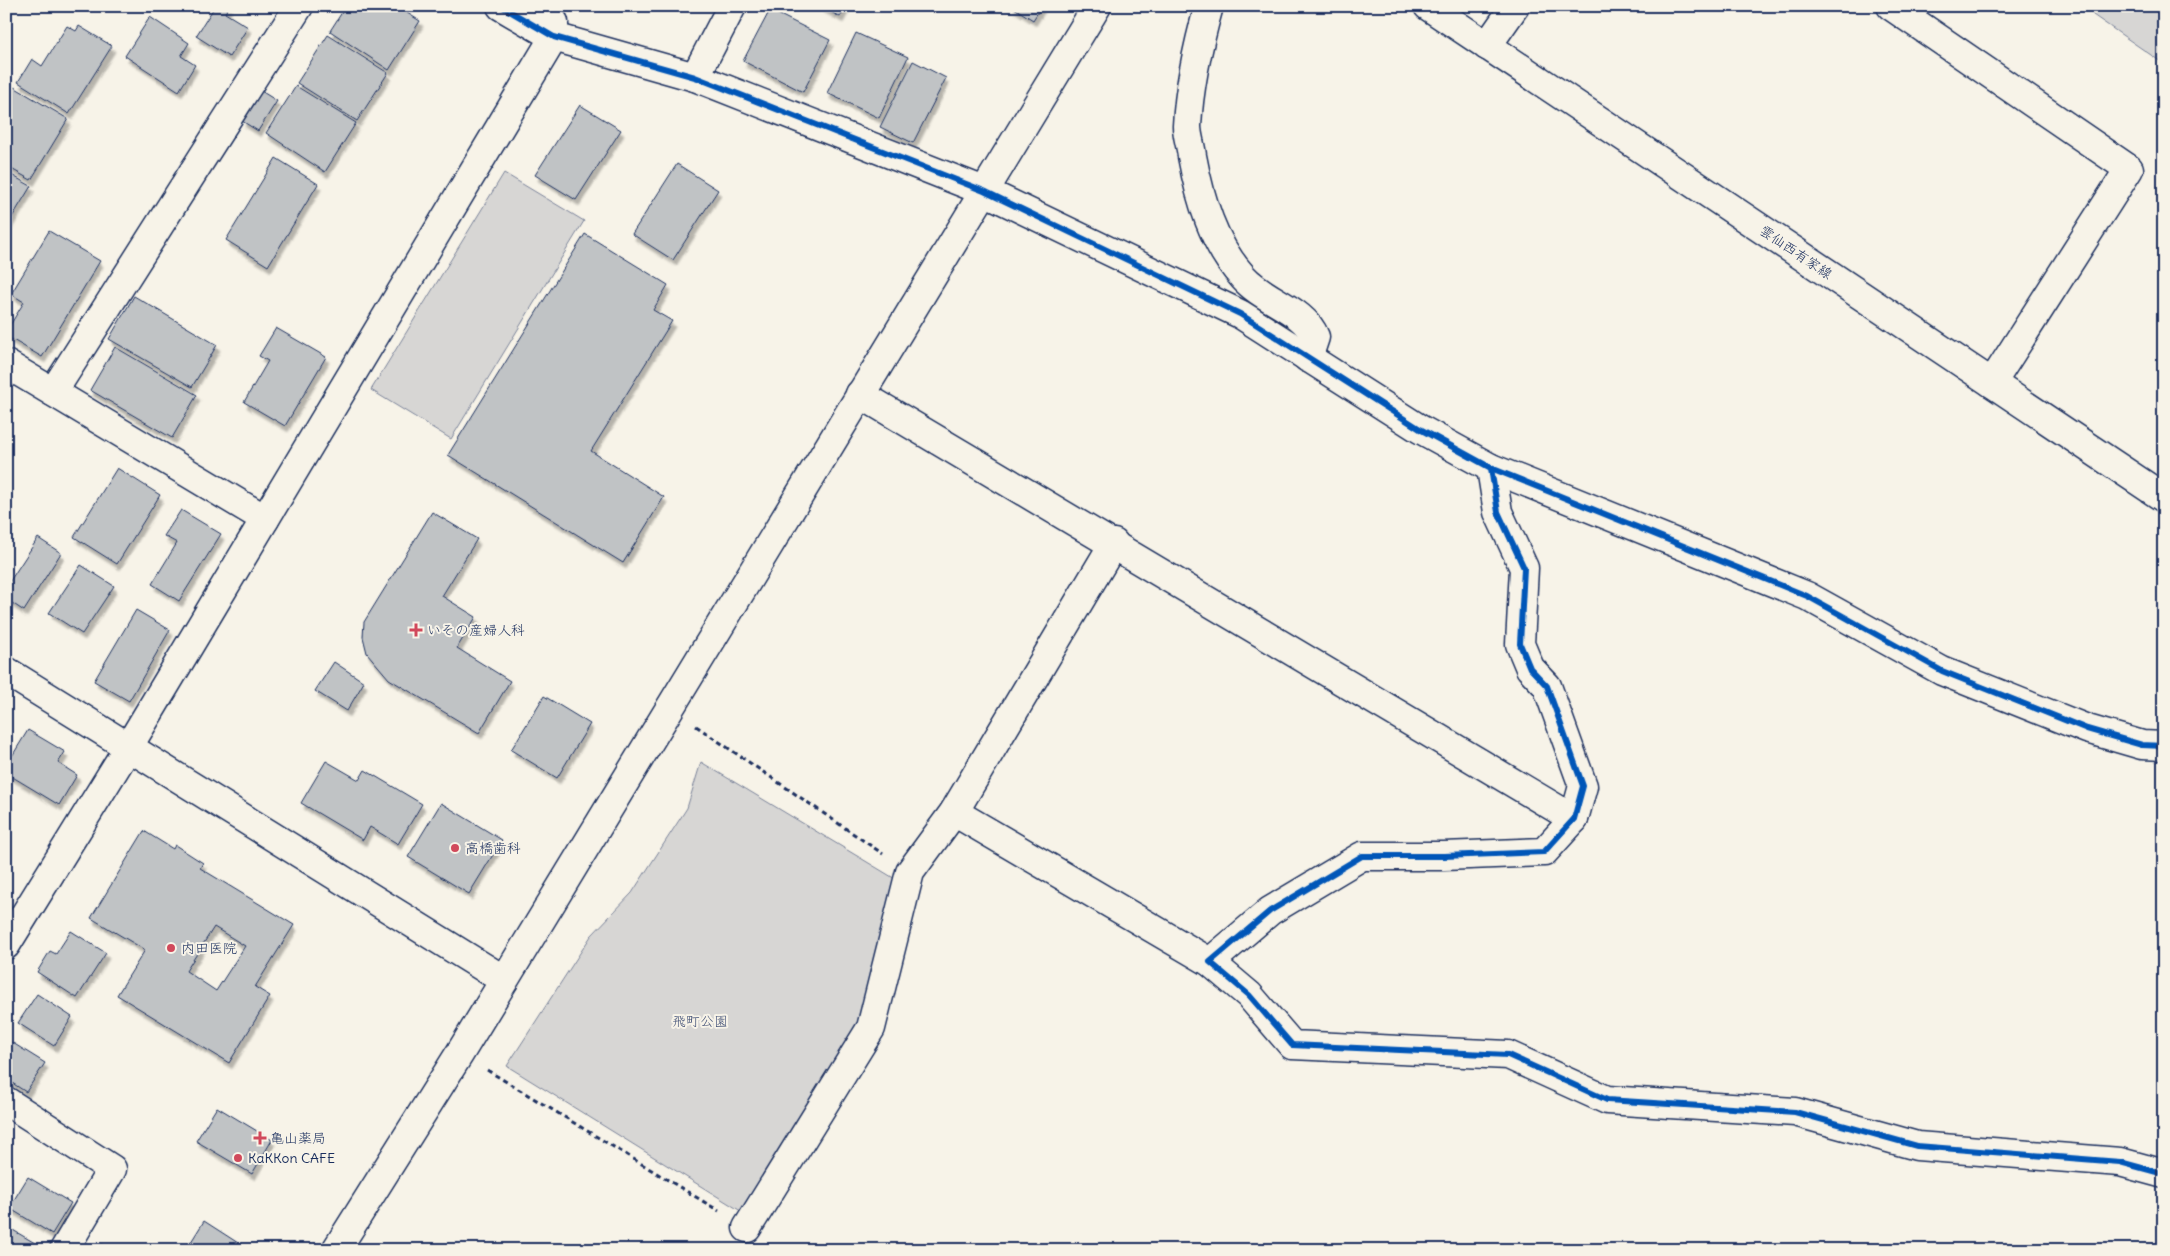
<svg xmlns="http://www.w3.org/2000/svg" width="2170" height="1256" viewBox="0 0 2170 1256" font-family="Delius,'Klee One',sans-serif">
<style>
.green{fill:#d7d6d4;stroke:#798299}
.building{fill:#c0c3c5;stroke:#1b2f5e;fill-rule:evenodd;filter:url(#shadow)}
.lines{fill:none;stroke-linecap:round;stroke-linejoin:round}
.street-casing{stroke:#1b2f5e;stroke-width:31}
.secondary-casing{stroke:#1b2f5e;stroke-width:31}
.primary-casing{stroke:#1b2f5e;stroke-width:31}
.path{stroke:#1b2f5e;stroke-width:3;stroke-dasharray:5 4;stroke-linecap:butt}
.street{stroke:#f7f3e8;stroke-width:28}
.secondary{stroke:#f7f3e8;stroke-width:28}
.primary{stroke:#f7f3e8;stroke-width:28}
.cycleway-casing{stroke:#f7f3e8;stroke-width:9}
.cycleway{stroke:#0057b8;stroke-width:6}
.poi-dot{fill:#d1495b;stroke:#f7f3e8;stroke-width:2}
.labels{text-anchor:middle;dominant-baseline:central;stroke-width:4;stroke-linejoin:round;paint-order:stroke}
.street-label{font-size:14px;fill:#1b2f5e;stroke:#f7f3e8}
.poi-label{font-size:14px;fill:#1b2f5e;stroke:#f7f3e8;text-anchor:start}
.park-label{font-size:14px;fill:#415076;stroke:#f7f3e8}
</style>
<defs>
<filter id="shadow"><feDropShadow dx="3" dy="5.5" stdDeviation="1" flood-color="#0004"/></filter>
</defs>
<rect width="100%" height="100%" fill="#f7f3e8"/>
<filter id="ink" filterUnits="userSpaceOnUse"><feTurbulence type="fractalNoise" baseFrequency=".02" numOctaves="2"/><feDisplacementMap in="SourceGraphic" scale="10" xChannelSelector="R" yChannelSelector="G"/><feConvolveMatrix kernelMatrix="1 2 1 2 8 2 1 2 1" color-interpolation-filters="sRGB"/></filter>
<g filter="url(#ink)">
<g class="green">
<path d="M2087,6H2164V64L2093,15Z"/>
<path d="M504,173L584,221L451,439L371,390Z"/>
<path d="M701,762L897,880L861,1023L744,1213L507,1066L591,936L632,893L687,808Z"/>
</g>
<g class="building">
<path d="M215,6H229L225,13L248,27L229,57L196,36Z"/>
<path d="M346,6H396L420,21L389,70L330,31Z"/>
<path d="M820,6H846L840,17Z"/>
<path d="M1011,6H1042L1033,20Z"/>
<path d="M770,10L830,40L803,92L743,61Z"/>
<path d="M150,17L189,43L181,56L195,65L179,91L125,56Z"/>
<path d="M67,26L76,31L79,26L112,46L69,114L18,82L32,59L42,66Z"/>
<path d="M856,33L908,57L879,118L827,93Z"/>
<path d="M328,35L388,73L357,121L297,83Z"/>
<path d="M913,61L946,78L913,143L880,127Z"/>
<path d="M296,86L356,123L325,172L266,133Z"/>
<path d="M14,87L68,119L31,180L6,166V100Z"/>
<path d="M261,91L277,101L258,131L242,121Z"/>
<path d="M580,105L621,130L576,200L535,175Z"/>
<path d="M276,158L318,184L268,266L226,240Z"/>
<path d="M677,164L718,190L673,260L632,234Z"/>
<path d="M6,172L31,186L8,224L6,223Z"/>
<path d="M49,231L100,261L42,357L6,336V332L24,302L11,294Z"/>
<path d="M585,234L668,285L653,310L672,321L591,451L664,497L623,563L448,455Z"/>
<path d="M134,296L217,345L192,387L109,339Z"/>
<path d="M276,328L326,357L285,426L244,402L268,361L259,356Z"/>
<path d="M115,347L197,395L172,438L90,390Z"/>
<path d="M117,468L160,495L117,564L74,537Z"/>
<path d="M181,510L221,534L179,601L152,584L177,543L164,536Z"/>
<path d="M432,512L477,539L442,596L476,617L457,648L510,681L479,733L389,679L367,653L363,637L364,622Z"/>
<path d="M38,538L61,553L24,611L6,599V587Z"/>
<path d="M81,565L114,586L82,634L49,613Z"/>
<path d="M136,610L170,630L129,701L94,681Z"/>
<path d="M334,662L364,682L347,711L315,691Z"/>
<path d="M544,696L590,724L557,778L511,750Z"/>
<path d="M28,730L65,752L58,763L77,775L59,805L6,773V766Z"/>
<path d="M326,761L359,780L365,770L422,804L398,844L370,827L363,840L301,803Z"/>
<path d="M441,803L502,840L469,894L408,857Z"/>
<path d="M144,831L173,849L175,845L203,863L200,868L294,925L255,987L270,996L229,1063L117,995L145,950L91,918ZM214,927L245,946L216,991L186,971Z"/>
<path d="M71,931L106,953L77,998L37,972L50,951L56,954Z"/>
<path d="M37,994L72,1017L54,1046L18,1023Z"/>
<path d="M8,1040L45,1063L26,1092L6,1079V1043Z"/>
<path d="M217,1107L272,1140L252,1174L196,1141Z"/>
<path d="M28,1177L71,1203L52,1234L9,1208Z"/>
<path d="M204,1221L249,1250H186Z"/>
<path d="M6,1226L45,1249L44,1250H6Z"/>
<path d="M102,1244L112,1250H99Z"/>
</g>
<g class="lines">
<defs>
<g id="street">
<path d="M501,6L554,37L695,77L984,191L1240,314L1420,429L1491,468L1807,596L1942,671L2087,729L2142,745L2164,746"/>
<path d="M1209,6C1198,45 1189,85 1187,126C1187,136 1191,146 1192,156C1200,199 1213,244 1243,277C1264,301 1304,309 1315,337L1308,358"/>
<path d="M1891,6L2129,169L1992,383"/>
<path d="M1487,46L1515,6"/>
<path d="M695,77L732,6"/>
<path d="M6,364L265,519"/>
<path d="M53,392L299,6"/>
<path d="M860,394L1574,819"/>
<path d="M1491,468L1498,512L1524,568L1520,644L1530,668L1547,686L1583,786L1574,819L1544,852L1444,856H1362L1270,911L1210,962L1249,995L1292,1045L1508,1055L1607,1100L1795,1112L1917,1146L2120,1162L2164,1174"/>
<path d="M954,812L1210,962"/>
<path d="M6,945L129,746L554,37V22L541,6"/>
<path d="M6,1101L112,1169L64,1250"/>
<path d="M747,1228L871,1028L910,872L954,812L1114,543"/>
</g>
<g id="secondary">
<path d="M6,671L504,980"/>
<path d="M336,1250L460,1053L1097,6"/>
</g>
<path id="primary" d="M1428,6L2164,498"/>
</defs>
<use href="#street" class="street-casing"/>
<use href="#secondary" class="secondary-casing"/>
<use href="#primary" class="primary-casing"/>
<g class="path">
<path d="M696,726L883,854"/>
<path d="M487,1070L719,1211"/>
</g>
<use href="#street" class="street"/>
<use href="#secondary" class="secondary"/>
<use href="#primary" class="primary"/>
<defs>
<g id="cycleway">
<path d="M501,6L554,37L695,77L984,191L1240,314L1420,429L1491,468L1807,596L1942,671L2087,729L2142,745L2164,746"/>
<path d="M1491,468L1498,512L1524,568L1520,644L1530,668L1547,686L1583,786L1574,819L1544,852L1444,856H1362L1270,911L1210,962L1249,995L1292,1045L1508,1055L1607,1100L1795,1112L1917,1146L2120,1162L2164,1174"/>
</g>
</defs>
<use href="#cycleway" class="cycleway-casing"/>
<use href="#cycleway" class="cycleway"/>
</g>
</g>
<g class="poi-dot">
<path d="M413.5 622.5h5v5h5v5h-5v5h-5v-5h-5v-5h5z"/>
<circle cx="455" cy="848" r="5"/>
<circle cx="171" cy="948" r="5"/>
<path d="M257.5 1130.5h5v5h5v5h-5v5h-5v-5h-5v-5h5z"/>
<circle cx="238" cy="1158" r="5"/>
</g>
<g class="labels">
<g class="street-label">
<text transform="translate(1796 252) rotate(34)">雲仙西有家線</text>
</g>
<g class="poi-label">
<text x="427" y="630">いその産婦人科</text>
<text x="465" y="848">高橋歯科</text>
<text x="181" y="948">内田医院</text>
<text x="270" y="1138">亀山薬局</text>
<text x="248" y="1158">KaKKon CAFE</text>
</g>
<g class="park-label">
<text x="700" y="1021">飛町公園</text>
</g>
</g>
<rect width="2170" height="1256" fill="none" stroke="#f7f3e8" stroke-width="25"/>
<rect x="12" y="12" width="2145" height="1231" fill="none" stroke="#1b2f5e" stroke-width="2" filter="url(#ink)"/>
</svg>
